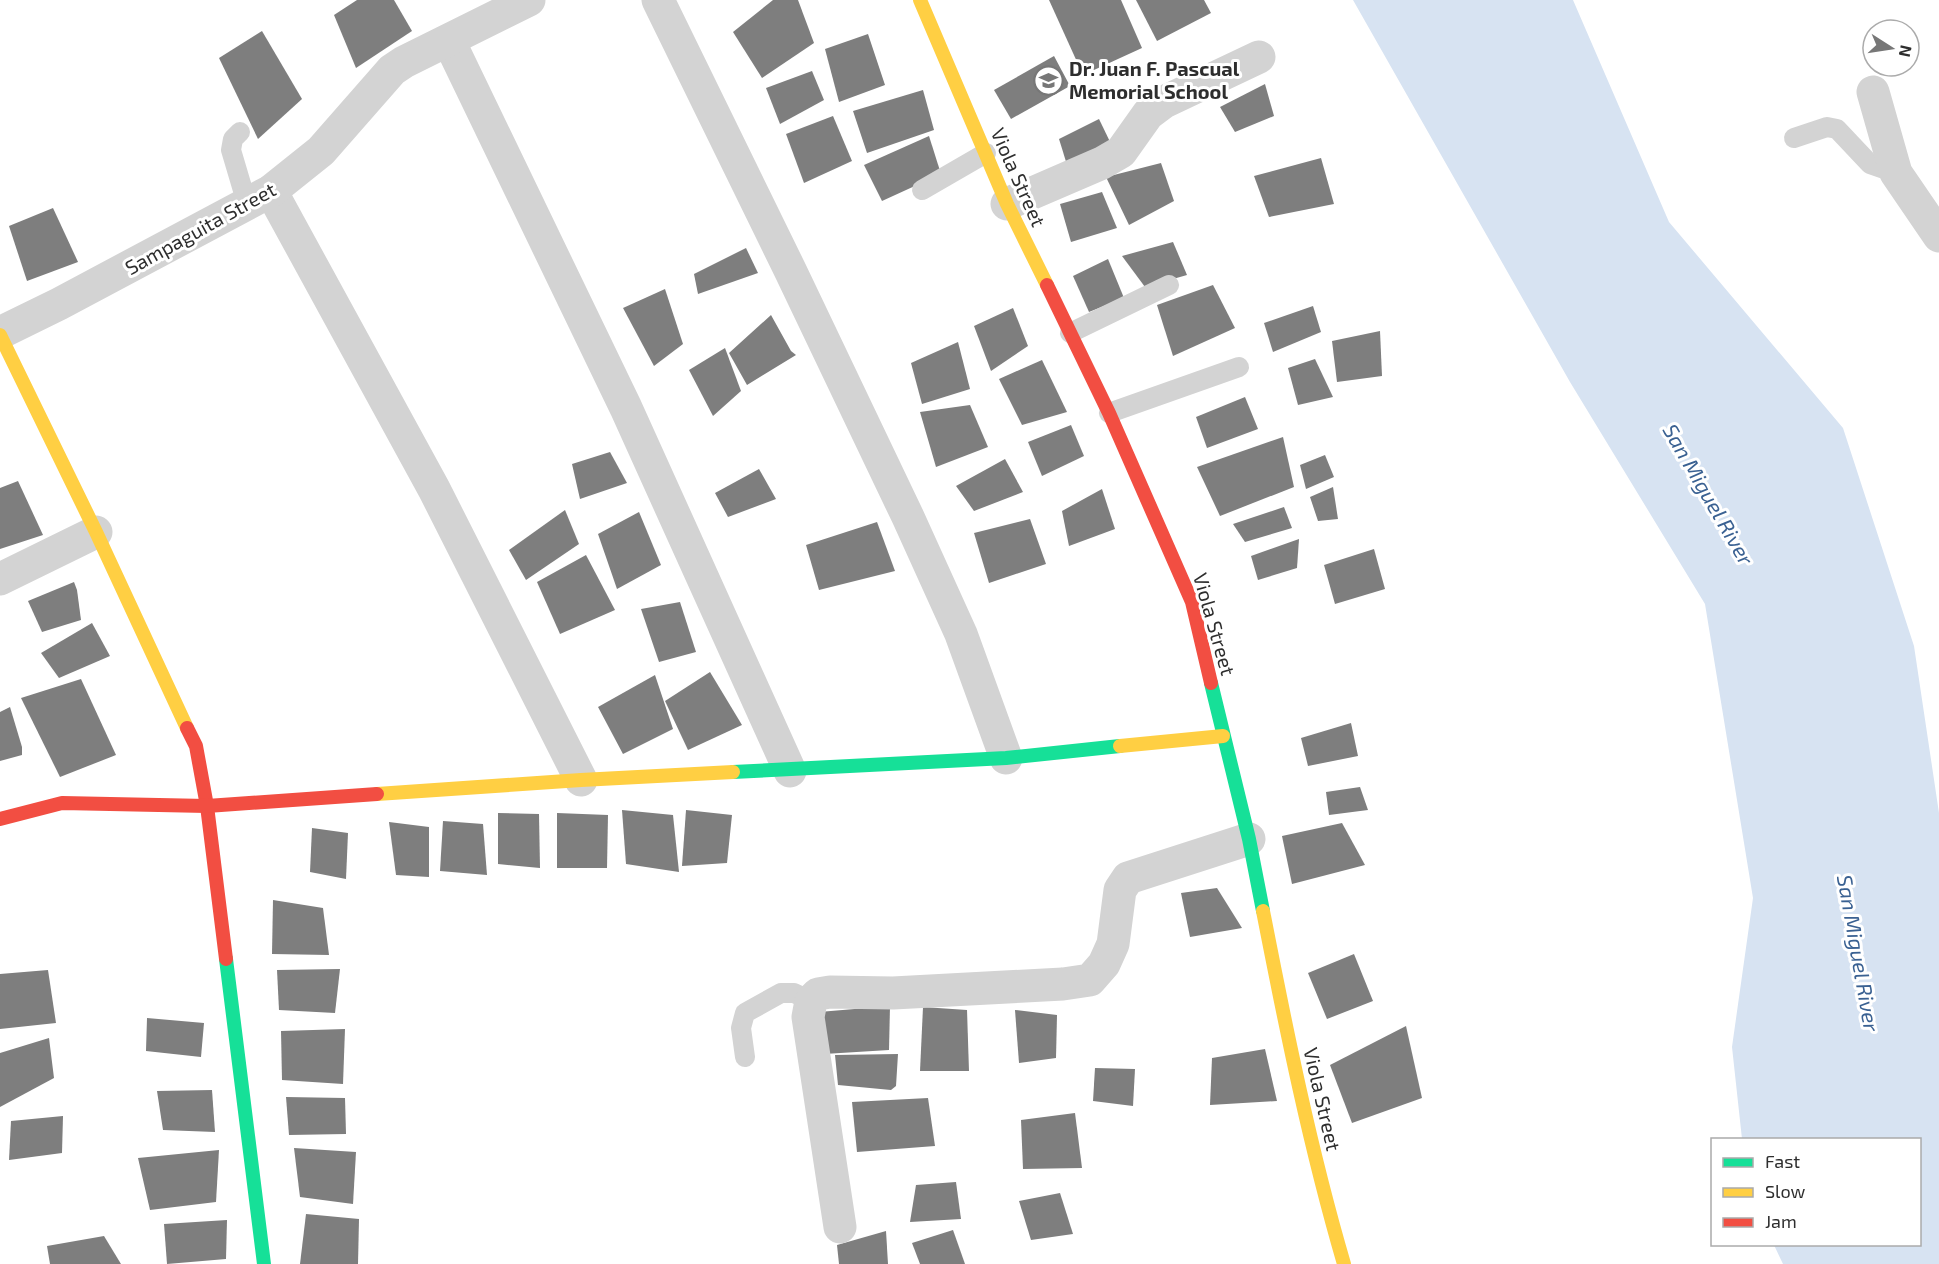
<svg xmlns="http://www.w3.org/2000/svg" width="1939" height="1264" viewBox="0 0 1939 1264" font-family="'Exo 2',sans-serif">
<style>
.water{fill:#d7e3f2}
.building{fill:#7e7e7e}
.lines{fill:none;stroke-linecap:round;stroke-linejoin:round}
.lane{stroke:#d3d3d3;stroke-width:20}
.street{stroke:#d3d3d3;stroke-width:33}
.fast{stroke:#16e098;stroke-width:14}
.slow{stroke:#ffcf43;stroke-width:14}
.jam{stroke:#f24e42;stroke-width:14}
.labels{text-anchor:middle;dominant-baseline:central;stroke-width:6;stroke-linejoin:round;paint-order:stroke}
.poi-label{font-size:20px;font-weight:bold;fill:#2e2e2e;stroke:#fff;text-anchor:start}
.street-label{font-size:20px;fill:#2e2e2e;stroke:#fff}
.water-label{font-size:21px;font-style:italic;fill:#3a6192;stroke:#fff}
</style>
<rect width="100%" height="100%" fill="#fff"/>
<path class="water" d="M1353,0H1573L1669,222L1843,428L1914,646L1939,813V1264H1783L1774,1245L1920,1244V1140L1742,1139L1732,1047L1753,898L1705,604L1570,382Z"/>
<g class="building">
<path d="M357,0H394L412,31L356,68L334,15Z"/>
<path d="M773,0H798L814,43L762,78L733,32Z"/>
<path d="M1049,0H1121L1142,48L1083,75Z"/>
<path d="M1136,0H1204L1211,13L1157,41Z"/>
<path d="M262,31L302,99L258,139L219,58Z"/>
<path d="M868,34L885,85L839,102L825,49Z"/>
<path d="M1054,56L1070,86L1011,119L994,90Z"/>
<path d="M812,71L824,100L780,124L766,88Z"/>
<path d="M1265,84L1274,116L1235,132L1220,107Z"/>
<path d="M923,90L934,130L867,153L853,111Z"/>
<path d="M833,116L852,161L804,183L786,134Z"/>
<path d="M1099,119L1113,148L1068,168L1059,139Z"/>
<path d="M929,136L941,174L882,201L864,165Z"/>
<path d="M1321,158L1334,204L1269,217L1254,176Z"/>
<path d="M1161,163L1174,201L1129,225L1106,177Z"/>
<path d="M1102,192L1117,228L1071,242L1060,204Z"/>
<path d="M53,208L78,262L27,281L9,226Z"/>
<path d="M1173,242L1187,275L1145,287L1122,256Z"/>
<path d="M746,248L758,273L698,294L694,274Z"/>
<path d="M1108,259L1124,298L1089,312L1073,276Z"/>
<path d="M1213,285L1235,328L1173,356L1157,305Z"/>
<path d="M665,289L683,344L654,366L623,308Z"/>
<path d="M1313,306L1321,332L1273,352L1264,323Z"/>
<path d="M1013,308L1028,346L991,371L974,326Z"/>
<path d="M771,315L791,351L796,355L747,385L729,353Z"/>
<path d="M1380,331L1382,376L1337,382L1332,341Z"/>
<path d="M958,342L970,389L922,404L911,363Z"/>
<path d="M725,348L741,391L713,416L689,370Z"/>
<path d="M1315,359L1333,397L1298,405L1288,368Z"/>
<path d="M1042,360L1067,412L1022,425L999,379Z"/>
<path d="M1245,397L1258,429L1207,448L1196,417Z"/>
<path d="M970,405L988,447L936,467L920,412Z"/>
<path d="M1071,425L1084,456L1042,476L1028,442Z"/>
<path d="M1283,437L1294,487L1220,516L1197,467Z"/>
<path d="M610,452L627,483L580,499L572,464Z"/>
<path d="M1325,455L1334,477L1306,489L1300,465Z"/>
<path d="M1005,459L1023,492L974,511L956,486Z"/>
<path d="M759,469L776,499L728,517L715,493Z"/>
<path d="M18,481L43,535L0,549V488Z"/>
<path d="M1333,487L1338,519L1318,521L1310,497Z"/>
<path d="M1102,489L1115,529L1069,546L1062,511Z"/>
<path d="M1284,507L1292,528L1245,542L1233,524Z"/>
<path d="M565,510L579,544L526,580L509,550Z"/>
<path d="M639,512L661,565L617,589L598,534Z"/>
<path d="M1030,519L1046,564L989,583L974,533Z"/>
<path d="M877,522L895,571L819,590L806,545Z"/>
<path d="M1299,539L1297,568L1258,580L1251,556Z"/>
<path d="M1374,549L1385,589L1335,604L1324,565Z"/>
<path d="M586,555L615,610L560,634L537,582Z"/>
<path d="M74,582L77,590L81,620L42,632L28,601Z"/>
<path d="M680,602L696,652L659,662L641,609Z"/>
<path d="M92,623L110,656L59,678L41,653Z"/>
<path d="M710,672L742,725L688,750L665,701Z"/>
<path d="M655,675L673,729L623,754L598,707Z"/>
<path d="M81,679L116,755L60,777L21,698Z"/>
<path d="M10,707L22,747V755L0,761V712Z"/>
<path d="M1351,723L1358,756L1308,766L1301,738Z"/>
<path d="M1360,787L1368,810L1329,815L1326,792Z"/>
<path d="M622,810L673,815L679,872L626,864Z"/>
<path d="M686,810L732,815L727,863L682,866Z"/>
<path d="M498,813L539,814L540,868L498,864Z"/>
<path d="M557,813L608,815L607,868H557Z"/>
<path d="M443,821L483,824L487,875L440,871Z"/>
<path d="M389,822L429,827V877L396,875Z"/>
<path d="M1342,823L1365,865L1292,884L1282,836Z"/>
<path d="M312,828L348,833L346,879L310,872Z"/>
<path d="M1217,888L1242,928L1190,937L1181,893Z"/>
<path d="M273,900L323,908L329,955L272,954Z"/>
<path d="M1354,954L1373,1001L1327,1019L1308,973Z"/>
<path d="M340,969L335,1013L279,1010L277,970Z"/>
<path d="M48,970L56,1023L0,1029V974Z"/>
<path d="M890,1006L889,1050L824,1054L819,1012Z"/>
<path d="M923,1007L967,1010L969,1071H920Z"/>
<path d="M1015,1010L1057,1015L1056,1058L1019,1063Z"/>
<path d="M147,1018L204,1023L201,1057L146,1051Z"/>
<path d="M1406,1026L1422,1098L1352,1123L1330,1065Z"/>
<path d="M345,1029L343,1084L282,1080L281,1031Z"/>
<path d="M49,1038L54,1078L0,1107V1053Z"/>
<path d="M1265,1049L1277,1101L1210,1105L1212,1058Z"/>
<path d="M898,1054L896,1086L891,1090L838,1085L835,1055Z"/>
<path d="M1095,1068L1135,1069L1133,1106L1093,1101Z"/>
<path d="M212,1090L215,1132L163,1130L157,1091Z"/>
<path d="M286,1097L345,1098L346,1134L289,1135Z"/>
<path d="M928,1098L935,1146L857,1152L852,1102Z"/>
<path d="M1075,1113L1082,1168L1023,1169L1021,1120Z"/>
<path d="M63,1116L62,1153L9,1160L11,1121Z"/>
<path d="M294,1148L356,1152L353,1204L300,1197Z"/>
<path d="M219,1150L216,1202L150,1210L138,1158Z"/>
<path d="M956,1182L961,1219L910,1222L916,1185Z"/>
<path d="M1060,1193L1073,1234L1031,1240L1019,1201Z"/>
<path d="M306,1214L359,1219L358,1264H300Z"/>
<path d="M227,1220L226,1259L167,1264L164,1224Z"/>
<path d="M953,1230L965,1264H920L912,1243Z"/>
<path d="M886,1231L888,1264H839L837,1245Z"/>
<path d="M104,1236L121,1264H50L47,1246Z"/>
</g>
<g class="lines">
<g class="lane">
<path d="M240,132L233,139L231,150L247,204"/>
<path d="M1794,138L1827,127L1837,129L1870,164L1896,173"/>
<path d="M922,190L986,153"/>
<path d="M1070,333L1169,285"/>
<path d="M1109,413L1239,367"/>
<path d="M745,1057L741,1028L745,1013L781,993H794L811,1001"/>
</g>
<g class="street">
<path d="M658,0L791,272L908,517L961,634L1006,758"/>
<path d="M449,41L626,408L790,771"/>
<path d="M1873,92L1896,173L1939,236"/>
<path d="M271,191L434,489L581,780"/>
<path d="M1007,204L1102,163L1121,152L1148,114L1164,102L1259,57"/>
<path d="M0,333L59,304L271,191L321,151L392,70L404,62L529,0"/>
<path d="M0,579L96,532"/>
<path d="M840,1227L808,1017L811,1001L818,994L830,992L893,993L1063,984L1090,980L1104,964L1113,944L1120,890L1128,878L1249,839"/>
</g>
<g class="fast">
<path d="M1211,683L1249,839L1263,911"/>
<path d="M733,772L1006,758L1120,746"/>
<path d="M226,959L264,1264"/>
</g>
<g class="slow">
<path d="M920,0L1007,204L1047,285"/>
<path d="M0,335L96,532L187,728"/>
<path d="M1120,746L1223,736"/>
<path d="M377,794L581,780L733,772"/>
<path d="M1263,911C1286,1029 1310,1148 1344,1264"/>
</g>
<g class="jam">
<path d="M1047,285L1109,413L1192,602L1211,683"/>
<path d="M187,728L196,746L207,806L226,959"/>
<path d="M0,819L62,803L207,806L377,794"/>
</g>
</g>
<defs>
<symbol id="school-ring" viewBox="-11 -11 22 22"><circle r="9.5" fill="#fff" stroke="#777" stroke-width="1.5"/><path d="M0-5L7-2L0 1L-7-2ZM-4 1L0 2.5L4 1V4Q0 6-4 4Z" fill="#777"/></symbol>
</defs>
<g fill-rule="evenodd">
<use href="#school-ring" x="1032" y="64" width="33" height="33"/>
</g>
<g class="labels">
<g class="poi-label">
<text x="1069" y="68">Dr. Juan F. Pascual<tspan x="1069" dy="23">Memorial School</tspan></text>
</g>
<g class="street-label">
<text transform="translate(1019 177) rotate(66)">Viola Street</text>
<text transform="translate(200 228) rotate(-29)">Sampaguita Street</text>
<text transform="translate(1215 624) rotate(74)">Viola Street</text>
<text transform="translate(1323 1099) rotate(77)">Viola Street</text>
</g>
<g class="water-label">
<text transform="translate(1709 494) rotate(60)">San Miguel River</text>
<text transform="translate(1859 953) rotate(80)">San Miguel River</text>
</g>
</g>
<rect x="1711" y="1138" width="210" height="108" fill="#ffffff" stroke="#ababab" stroke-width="1.5"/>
<rect x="1723" y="1158" width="30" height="9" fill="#16e098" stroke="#ababab" stroke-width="1.5"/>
<text x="1765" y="1168" font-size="18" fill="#2e2e2e">Fast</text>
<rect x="1723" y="1188" width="30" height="9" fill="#ffcf43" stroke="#ababab" stroke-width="1.5"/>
<text x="1765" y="1198" font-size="18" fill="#2e2e2e">Slow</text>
<rect x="1723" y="1218" width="30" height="9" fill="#f24e42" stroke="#ababab" stroke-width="1.5"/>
<text x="1765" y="1228" font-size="18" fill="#2e2e2e">Jam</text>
<g transform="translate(1891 48) rotate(102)"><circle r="28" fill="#ffffff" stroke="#ababab" stroke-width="1.5"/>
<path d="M0-4.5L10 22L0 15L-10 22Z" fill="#777777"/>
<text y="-9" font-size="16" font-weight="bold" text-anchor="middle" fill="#2e2e2e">N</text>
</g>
</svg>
